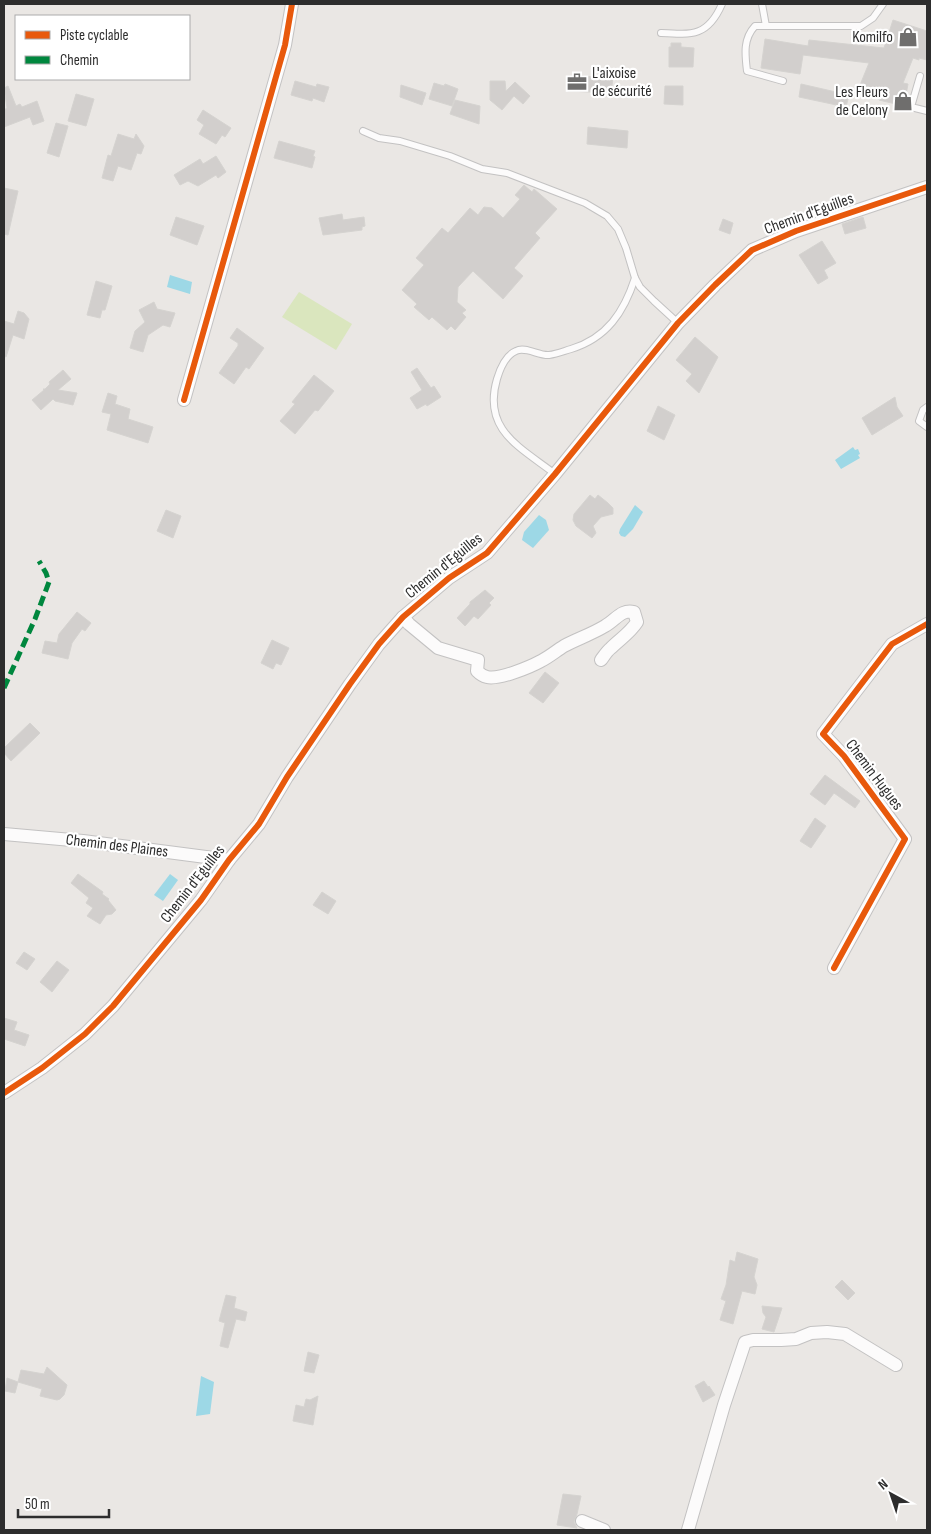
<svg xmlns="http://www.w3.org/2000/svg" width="931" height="1534" viewBox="0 0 931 1534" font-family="'Sofia Sans Condensed',sans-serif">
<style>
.pitch{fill:#dae6be}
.water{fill:#9dd8e6}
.building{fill:#d2cfcd;stroke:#d5d3d0}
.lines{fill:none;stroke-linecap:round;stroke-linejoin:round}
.service-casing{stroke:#c3c2c2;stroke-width:8}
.minor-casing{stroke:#c3c2c2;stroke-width:14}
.service{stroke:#fcfbfb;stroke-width:6}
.minor{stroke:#fcfbfb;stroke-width:12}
.quiet{stroke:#00873e;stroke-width:5;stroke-dasharray:10 5;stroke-linecap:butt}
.cycleway-casing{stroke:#fff;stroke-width:9}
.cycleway{stroke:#e8590c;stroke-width:6}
.labels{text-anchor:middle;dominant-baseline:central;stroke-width:4.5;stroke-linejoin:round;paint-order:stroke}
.poi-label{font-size:16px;fill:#2d2d2d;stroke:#fff;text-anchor:end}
.street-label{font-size:16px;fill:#2d2d2d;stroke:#fff}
</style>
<rect width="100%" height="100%" fill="#eae7e4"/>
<path class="pitch" d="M299,292L352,324L336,350L282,317Z"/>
<g class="water">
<path d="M170,275L192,282L190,294L167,287Z"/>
<path d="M853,447L855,450L858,449L860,454L858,455L860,458L841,469L835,460Z"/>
<path d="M635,505L643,512L633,529L625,537L621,536L619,533L620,529Z"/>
<path d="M539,515L546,520L549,530L533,548L522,540L524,532Z"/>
<path d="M170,874L178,880L163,901L154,895Z"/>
<path d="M201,1376L214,1382L210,1414L196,1416Z"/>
</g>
<g class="building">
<path d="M893,20L927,31V60L919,58V60L913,58L903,83L908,84L904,106L879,100L882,90L860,85L869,63L803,55L800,74L761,68L765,39L808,46L809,40L884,48Z"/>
<path d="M671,43H681V47L694,48L693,67H669V47H671Z"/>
<path d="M582,76L613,78L611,93L568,91L569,79L582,80Z"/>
<path d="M295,81L316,87L317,84L329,87L324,102L313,98L312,101L291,95Z"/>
<path d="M490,81H505L506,91L515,82L530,96L523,104L514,96L502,110L490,100Z"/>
<path d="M434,83L444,86L445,84L458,89L452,106L429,99Z"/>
<path d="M801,84L849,95L846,107L799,97Z"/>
<path d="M401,85L426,93L422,105L400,97Z"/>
<path d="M8,86L16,106L20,104L22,107L37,101L44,121L33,125L30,117L4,127V110L7,108L4,88Z"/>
<path d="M665,86H683V105L664,104Z"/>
<path d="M76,94L94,99L86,126L68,121Z"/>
<path d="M455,100L480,106L479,124L450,114Z"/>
<path d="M203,110L231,128L225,137L222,135L216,144L199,134L204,125L197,120Z"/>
<path d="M56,123L68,126L59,157L47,153Z"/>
<path d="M588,127L628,131L627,148L587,144Z"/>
<path d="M118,134L134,139L136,134L144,146L141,154L137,153L131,170L118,166L113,181L102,178L108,155L111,156Z"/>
<path d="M279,141L315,151L313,156L315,157L312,168L274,158Z"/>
<path d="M216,156L226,172L218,178L216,175L198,186L188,181L180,185L174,175L200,159L203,164Z"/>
<path d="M524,185L532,192L534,189L557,209L535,233L540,238L514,268L523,276L503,299L473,271L458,287L457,302L466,310L462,313L466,317L455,330L451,326L447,330L432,317L429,320L414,307L417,304L402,290L424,265L416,258L442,228L448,233L470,208L478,215L484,207L492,208L503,218L520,199L515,195Z"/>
<path d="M4,188L18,191L8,235L4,234Z"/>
<path d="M342,214L343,220L364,217L365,226L362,227V230L323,235L319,218Z"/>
<path d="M176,217L204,226L197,245L170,235Z"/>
<path d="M863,217L866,228L845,234L842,224Z"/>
<path d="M723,219L733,223L730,234L719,230Z"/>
<path d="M822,241L836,263L824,270L828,278L818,284L799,255Z"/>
<path d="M96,281L112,286L105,310H102L100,318L87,315Z"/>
<path d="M154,302L157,309L175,313L170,327L163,325L148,335L143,352L130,348L135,331L145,322L139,310Z"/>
<path d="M18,311L24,313L29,319L24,339L13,335L6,357L4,356V321L14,324Z"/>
<path d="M237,328L264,348L249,369L246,367L234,384L219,373L238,346V343L230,338Z"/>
<path d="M695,337L718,357L699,393L686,381L692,374L676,360Z"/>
<path d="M417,368L431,388L434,386L441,397L427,406L426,404L417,409L410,398L422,390L411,372Z"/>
<path d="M63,370L71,379L58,390L77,393L73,405L55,401L53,399L41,410L32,400L44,390L43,389H45L50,384L49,382Z"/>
<path d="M314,375L334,391L318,411L315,410L295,434L280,421L295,404L292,402Z"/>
<path d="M108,393L117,396L115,404L130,409L128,419L153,427L148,443L107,430L111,414L102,412Z"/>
<path d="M895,397L897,407L903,416L872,435L862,418Z"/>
<path d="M658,406L675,415L664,440L647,431Z"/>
<path d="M590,495L595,499L598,495L608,503L613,508V514L601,517L593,526L596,533L592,538L576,526L573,520L574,514Z"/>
<path d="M166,510L181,516L173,538L157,531Z"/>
<path d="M485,590L494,598L489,603L491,605L478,619L474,616L465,626L457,618L470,604V602Z"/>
<path d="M77,612L91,623L85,631L82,629L72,643L68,659L42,653L45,641L57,643L59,634Z"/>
<path d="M272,640L289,648L281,665L276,663L273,669L261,663Z"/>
<path d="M545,672L559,683L543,703L529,693Z"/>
<path d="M30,723L40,733L11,761L4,753V748Z"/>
<path d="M825,775L860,801L855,808L834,793L825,805L810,794Z"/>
<path d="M815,818L826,826L811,848L800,841Z"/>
<path d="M78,874L103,892L102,894L109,899L108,900L116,910L112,914L106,915L100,924L87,916L93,908L86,903L89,898L71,883Z"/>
<path d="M322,892L336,901L328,914L313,905Z"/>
<path d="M24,952L35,959L27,970L16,963Z"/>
<path d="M57,961L69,970L52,992L40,982Z"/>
<path d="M4,1018L17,1022L14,1030L29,1035L25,1046L4,1039Z"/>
<path d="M737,1252L758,1259L754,1277L757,1285L755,1294L742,1291L733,1324L720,1320L726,1301L721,1299L726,1285L730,1260L735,1262Z"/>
<path d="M842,1280L855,1293L848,1300L835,1287Z"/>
<path d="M226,1295L236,1297L234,1308L247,1312L245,1321L236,1319L228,1348L220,1346L225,1323L219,1321Z"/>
<path d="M762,1306L782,1308L774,1332L762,1329L766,1317L763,1313Z"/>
<path d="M308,1352L319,1355L314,1373L304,1371Z"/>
<path d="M47,1367L67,1385L64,1395L60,1399L57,1400L40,1396L42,1389L18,1382L15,1393L5,1391L7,1378L18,1382L21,1370L44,1374Z"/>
<path d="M704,1381L708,1387L709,1386L715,1395L703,1402L695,1386Z"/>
<path d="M318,1396L313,1425L293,1421L296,1405L304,1407L306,1399L310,1400Z"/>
<path d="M563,1494L581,1496L577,1514L574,1522L577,1528L557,1525Z"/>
</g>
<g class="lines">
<defs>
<g id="service">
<path d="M762,4L766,26H861L873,18L883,4"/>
<path d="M766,26H755C743,39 745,54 747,71L783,81"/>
<path d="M661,33C693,35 708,36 722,4"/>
<path d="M920,76L911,107L927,111"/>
<path d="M363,131L379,138L400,141L450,156L482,169L507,173L585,203L607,216L618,229L626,248L635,278L640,287L654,301L678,323"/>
<path d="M927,407L923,410L919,421L927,427"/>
<path d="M555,474C520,447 482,430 497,379C500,369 506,355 516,351C525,346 539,356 549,355C557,354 564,351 571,349C607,338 624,312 635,278"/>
</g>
<g id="minor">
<path d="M184,400L285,45L292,4"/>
<path d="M403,617L409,624L438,648L478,660L477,671C480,674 483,676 487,677C499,680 530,667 541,661C549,657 556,651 564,646C577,639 592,634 605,626C616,620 621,609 634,612L637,622C630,633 620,639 611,648C607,651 604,656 601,660"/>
<path d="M4,834L83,841L229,860"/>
<path d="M834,968L905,839L844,756L823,734L892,644L927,624"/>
<path d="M4,1093L42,1068L85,1034L113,1006L201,900L229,860L259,824L287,777L350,684L379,644L403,617L449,578L487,553L555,474L678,323L715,285L752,250L796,231L927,187"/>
<path d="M582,1521L604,1530"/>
<path d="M688,1530L724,1405L745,1342L753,1340H781L796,1339L811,1333L827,1332L845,1334L896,1365"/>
</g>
</defs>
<use href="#service" class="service-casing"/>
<use href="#minor" class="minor-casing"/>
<use href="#service" class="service"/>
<use href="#minor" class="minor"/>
<path class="quiet" d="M4,688L35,619L49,582L46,573L39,561"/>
<defs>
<g id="cycleway">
<path d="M184,400L285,45L292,4"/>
<path d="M834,968L905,839L844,756L823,734L892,644L927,624"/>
<path d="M4,1093L42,1068L85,1034L113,1006L201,900L229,860L259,824L287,777L350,684L379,644L403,617L449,578L487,553L555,474L678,323L715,285L752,250L796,231L927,187"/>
</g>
</defs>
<use href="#cycleway" class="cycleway-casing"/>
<use href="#cycleway" class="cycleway"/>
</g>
<defs>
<symbol id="shop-bare" viewBox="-9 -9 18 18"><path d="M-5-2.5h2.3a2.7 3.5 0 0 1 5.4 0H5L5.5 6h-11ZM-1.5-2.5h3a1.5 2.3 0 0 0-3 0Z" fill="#6f6e6d" stroke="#fff" stroke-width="2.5" paint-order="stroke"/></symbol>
<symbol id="office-bare" viewBox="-9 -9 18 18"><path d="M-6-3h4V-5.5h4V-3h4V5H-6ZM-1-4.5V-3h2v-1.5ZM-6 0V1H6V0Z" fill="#6f6e6d" stroke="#fff" stroke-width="2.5" paint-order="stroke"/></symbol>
</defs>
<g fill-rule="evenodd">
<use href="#shop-bare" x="894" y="23" width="28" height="28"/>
<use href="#office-bare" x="563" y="68" width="28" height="28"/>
<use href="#shop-bare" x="889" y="87" width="28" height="28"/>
</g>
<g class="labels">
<g class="poi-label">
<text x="893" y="37">Komilfo</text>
<text x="592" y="73" text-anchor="start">L'aixoise<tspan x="592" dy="18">de sécurité</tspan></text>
<text x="888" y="92">Les Fleurs<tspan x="888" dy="18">de Celony</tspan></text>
</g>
<g class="street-label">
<text transform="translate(809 214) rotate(-20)">Chemin d'Eguilles</text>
<text transform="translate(444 566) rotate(-39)">Chemin d'Eguilles</text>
<text transform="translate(874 775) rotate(53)">Chemin Hugues</text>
<text transform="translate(117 846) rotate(7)">Chemin des Plaines</text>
<text transform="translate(193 884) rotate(-52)">Chemin d'Eguilles</text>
</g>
</g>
<rect width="931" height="1534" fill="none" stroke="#2d2d2d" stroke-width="10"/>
<rect x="15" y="15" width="175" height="65" fill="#ffffff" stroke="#ababab"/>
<rect x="25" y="31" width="25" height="8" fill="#e8590c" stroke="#ababab"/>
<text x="60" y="40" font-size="15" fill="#2d2d2d">Piste cyclable</text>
<rect x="25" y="56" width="25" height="8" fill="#00873e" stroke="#ababab"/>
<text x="60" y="65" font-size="15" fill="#2d2d2d">Chemin</text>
<g transform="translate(891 1494) rotate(320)" stroke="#ffffff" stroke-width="4" paint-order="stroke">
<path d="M0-4L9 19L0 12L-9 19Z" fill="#2d2d2d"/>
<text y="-8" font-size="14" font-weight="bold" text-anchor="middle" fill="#2d2d2d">N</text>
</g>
<path d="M18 1509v8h91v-8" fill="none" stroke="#2d2d2d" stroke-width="2.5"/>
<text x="25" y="1509" font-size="15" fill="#2d2d2d" stroke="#ffffff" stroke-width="4" paint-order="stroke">50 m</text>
</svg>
